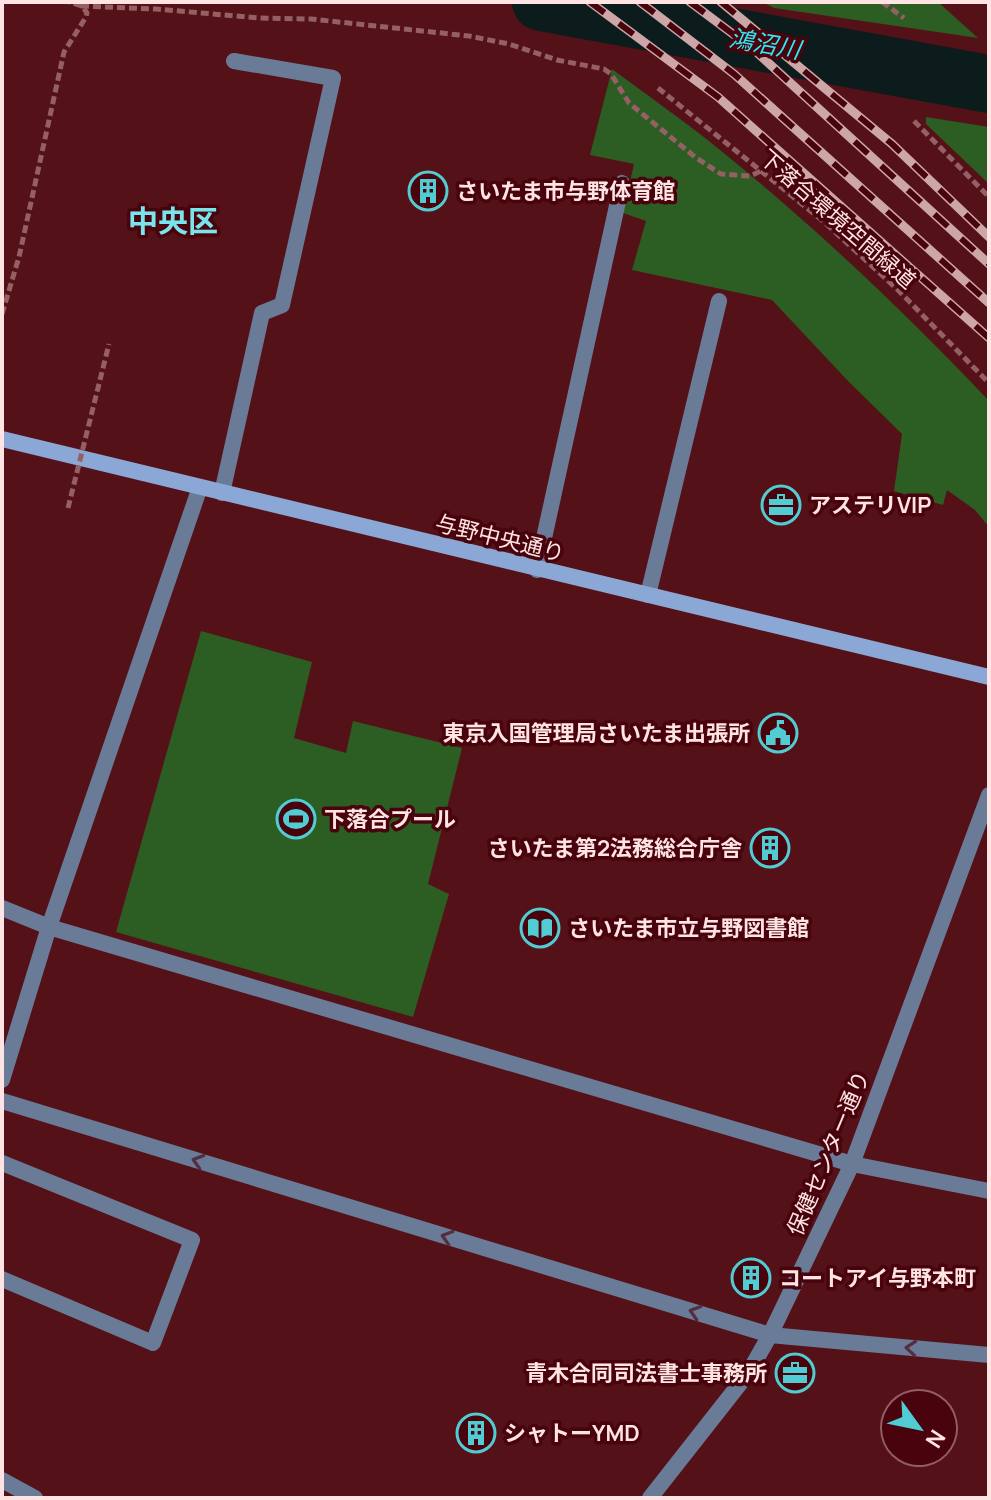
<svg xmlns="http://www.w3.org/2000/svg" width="991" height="1500" viewBox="0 0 991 1500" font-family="Manrope,'Noto Sans JP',sans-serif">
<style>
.green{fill:#2c5d23}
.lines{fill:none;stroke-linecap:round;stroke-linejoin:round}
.river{stroke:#0c1c1d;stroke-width:58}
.path{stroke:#946064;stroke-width:5;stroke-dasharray:8 4;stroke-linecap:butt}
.lane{stroke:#6a7b98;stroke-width:16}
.street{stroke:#6a7b98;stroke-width:16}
.secondary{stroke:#8ba7d5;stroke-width:16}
.rail-casing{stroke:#cda7a8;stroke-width:9}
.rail{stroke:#48030d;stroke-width:6;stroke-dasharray:18;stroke-linecap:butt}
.path-bridge{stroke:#946064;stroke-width:5;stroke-dasharray:8 4;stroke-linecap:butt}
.oneway{stroke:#542d3e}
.labels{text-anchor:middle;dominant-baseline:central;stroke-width:7;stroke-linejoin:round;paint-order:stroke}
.poi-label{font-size:22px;font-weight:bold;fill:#ffe4e3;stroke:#48030d;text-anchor:start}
.street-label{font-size:22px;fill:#ffe4e3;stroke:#48030d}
.water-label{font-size:24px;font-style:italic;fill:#2aebf5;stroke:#48030d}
.district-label{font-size:30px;font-weight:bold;fill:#79e4eb;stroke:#48030d}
</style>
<rect width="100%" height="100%" fill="#541117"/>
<g class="green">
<path d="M938,2L978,38L774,8L764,3Z"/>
<path d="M612,69C648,96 686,122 720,150C815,227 905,312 989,401V527L975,510L947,490L943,505L894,491L902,434L849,382L772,300L632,270L646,221L623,213L634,164L590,155Z"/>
<path d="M926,117L989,127V184L926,124Z"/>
<path d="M201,631L312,662L294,738L346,753L353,721L462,748L428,884L449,894L413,1017L116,932Z"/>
</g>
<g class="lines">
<path class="river" d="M541,2L989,84"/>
<g class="path">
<path d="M882,2L904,18"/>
<path d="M81,6L156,9L259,18L311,19L469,36L509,44L557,60L604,69L611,74L629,103L695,157L721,174L750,176L761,171"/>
<path d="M658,88L823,221L898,290L989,383"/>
<path d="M914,121L989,197"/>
<path d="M2,314L19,257L64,52L86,17L87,13L82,6L69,2"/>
</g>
<g class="lane">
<path d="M222,493L262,313L282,305L333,78L234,61"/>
<path d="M2,1163L192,1240L153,1343L2,1279"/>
</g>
<g class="street">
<path d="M537,570L622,183"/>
<path d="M648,595L719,301"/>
<path d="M2,908L49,927L852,1164L989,1191"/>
<path d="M2,1080L49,927L200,487"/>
<path d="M2,1101L770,1335L989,1355"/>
<path d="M2,1480L35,1498"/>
<path d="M650,1498L749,1372L770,1335L852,1164L989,795"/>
</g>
<path class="secondary" d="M2,439L989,677"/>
<defs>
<g id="rail">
<path d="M590,2L718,97L989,338"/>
<path d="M640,2L734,74L989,303"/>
<path d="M690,2L753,49L989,264"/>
<path d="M721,2L892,144L989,237"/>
</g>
</defs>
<use href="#rail" class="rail-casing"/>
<use href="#rail" class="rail"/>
<path class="path-bridge" d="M68,508L109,344"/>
</g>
<defs><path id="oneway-chevron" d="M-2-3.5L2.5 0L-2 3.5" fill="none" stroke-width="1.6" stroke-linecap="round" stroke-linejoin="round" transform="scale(2)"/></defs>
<g class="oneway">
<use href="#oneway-chevron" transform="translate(198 1161) rotate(-163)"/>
<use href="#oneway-chevron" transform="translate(447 1237) rotate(-163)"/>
<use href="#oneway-chevron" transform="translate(695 1312) rotate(-163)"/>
<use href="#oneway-chevron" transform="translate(911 1348) rotate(-175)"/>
</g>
<defs>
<symbol id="building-ring" viewBox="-11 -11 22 22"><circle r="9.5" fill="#48030d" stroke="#51ccd3" stroke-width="1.5"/><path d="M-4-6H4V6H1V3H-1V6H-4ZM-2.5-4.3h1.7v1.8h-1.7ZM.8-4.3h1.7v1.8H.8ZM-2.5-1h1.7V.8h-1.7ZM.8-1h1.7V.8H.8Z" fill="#51ccd3"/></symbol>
<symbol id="office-ring" viewBox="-11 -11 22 22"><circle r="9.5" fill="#48030d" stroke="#51ccd3" stroke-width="1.5"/><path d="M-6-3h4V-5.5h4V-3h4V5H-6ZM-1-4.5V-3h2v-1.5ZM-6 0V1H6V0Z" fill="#51ccd3"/></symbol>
<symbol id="civic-ring" viewBox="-11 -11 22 22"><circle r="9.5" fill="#48030d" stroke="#51ccd3" stroke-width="1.5"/><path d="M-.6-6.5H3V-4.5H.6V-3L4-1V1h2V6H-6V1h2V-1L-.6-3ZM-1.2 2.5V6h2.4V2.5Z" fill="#51ccd3"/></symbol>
<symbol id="stadium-ring" viewBox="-11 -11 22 22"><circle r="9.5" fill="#48030d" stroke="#51ccd3" stroke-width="1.5"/><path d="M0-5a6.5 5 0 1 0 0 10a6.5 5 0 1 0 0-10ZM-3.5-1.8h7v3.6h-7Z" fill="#51ccd3"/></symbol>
<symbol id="library-ring" viewBox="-11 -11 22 22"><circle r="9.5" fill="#48030d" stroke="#51ccd3" stroke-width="1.5"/><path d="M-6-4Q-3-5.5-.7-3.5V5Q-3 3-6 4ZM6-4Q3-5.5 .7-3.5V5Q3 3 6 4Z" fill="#51ccd3"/></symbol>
</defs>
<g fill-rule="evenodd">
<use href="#building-ring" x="406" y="169" width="44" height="44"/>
<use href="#office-ring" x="759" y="483" width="44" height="44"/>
<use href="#civic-ring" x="756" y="711" width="44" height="44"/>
<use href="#stadium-ring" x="274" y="797" width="44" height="44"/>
<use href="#building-ring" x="748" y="826" width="44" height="44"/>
<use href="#library-ring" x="518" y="906" width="44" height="44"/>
<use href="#building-ring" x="729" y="1256" width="44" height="44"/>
<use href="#office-ring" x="773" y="1351" width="44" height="44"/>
<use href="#building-ring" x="454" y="1411" width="44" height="44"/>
</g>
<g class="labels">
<g class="poi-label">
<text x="456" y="191">さいたま市与野体育館</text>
<text x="809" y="505">アステリVIP</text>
<text x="750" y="733" text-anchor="end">東京入国管理局さいたま出張所</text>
<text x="324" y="819">下落合プール</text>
<text x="742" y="848" text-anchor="end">さいたま第2法務総合庁舎</text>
<text x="568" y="928">さいたま市立与野図書館</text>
<text x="779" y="1278">コートアイ与野本町</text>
<text x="767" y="1373" text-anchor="end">青木合同司法書士事務所</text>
<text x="504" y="1433">シャトーYMD</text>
</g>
<g class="street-label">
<text transform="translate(838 219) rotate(41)">下落合環境空間緑道</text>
<text transform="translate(500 538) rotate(14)">与野中央通り</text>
<text transform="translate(828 1153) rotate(-67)">保健センター通り</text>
</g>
<g class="water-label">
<text transform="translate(765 43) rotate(10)">鴻沼川</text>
</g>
<g class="district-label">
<text x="173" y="220">中央区</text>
</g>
</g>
<rect width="991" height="1500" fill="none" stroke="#ffe4e3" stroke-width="8"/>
<g transform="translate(919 1428) rotate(123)"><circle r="38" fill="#48030d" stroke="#915d63" stroke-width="2"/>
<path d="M0-6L14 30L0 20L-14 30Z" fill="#51ccd3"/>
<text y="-12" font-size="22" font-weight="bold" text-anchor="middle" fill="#ffe4e3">N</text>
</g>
</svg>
